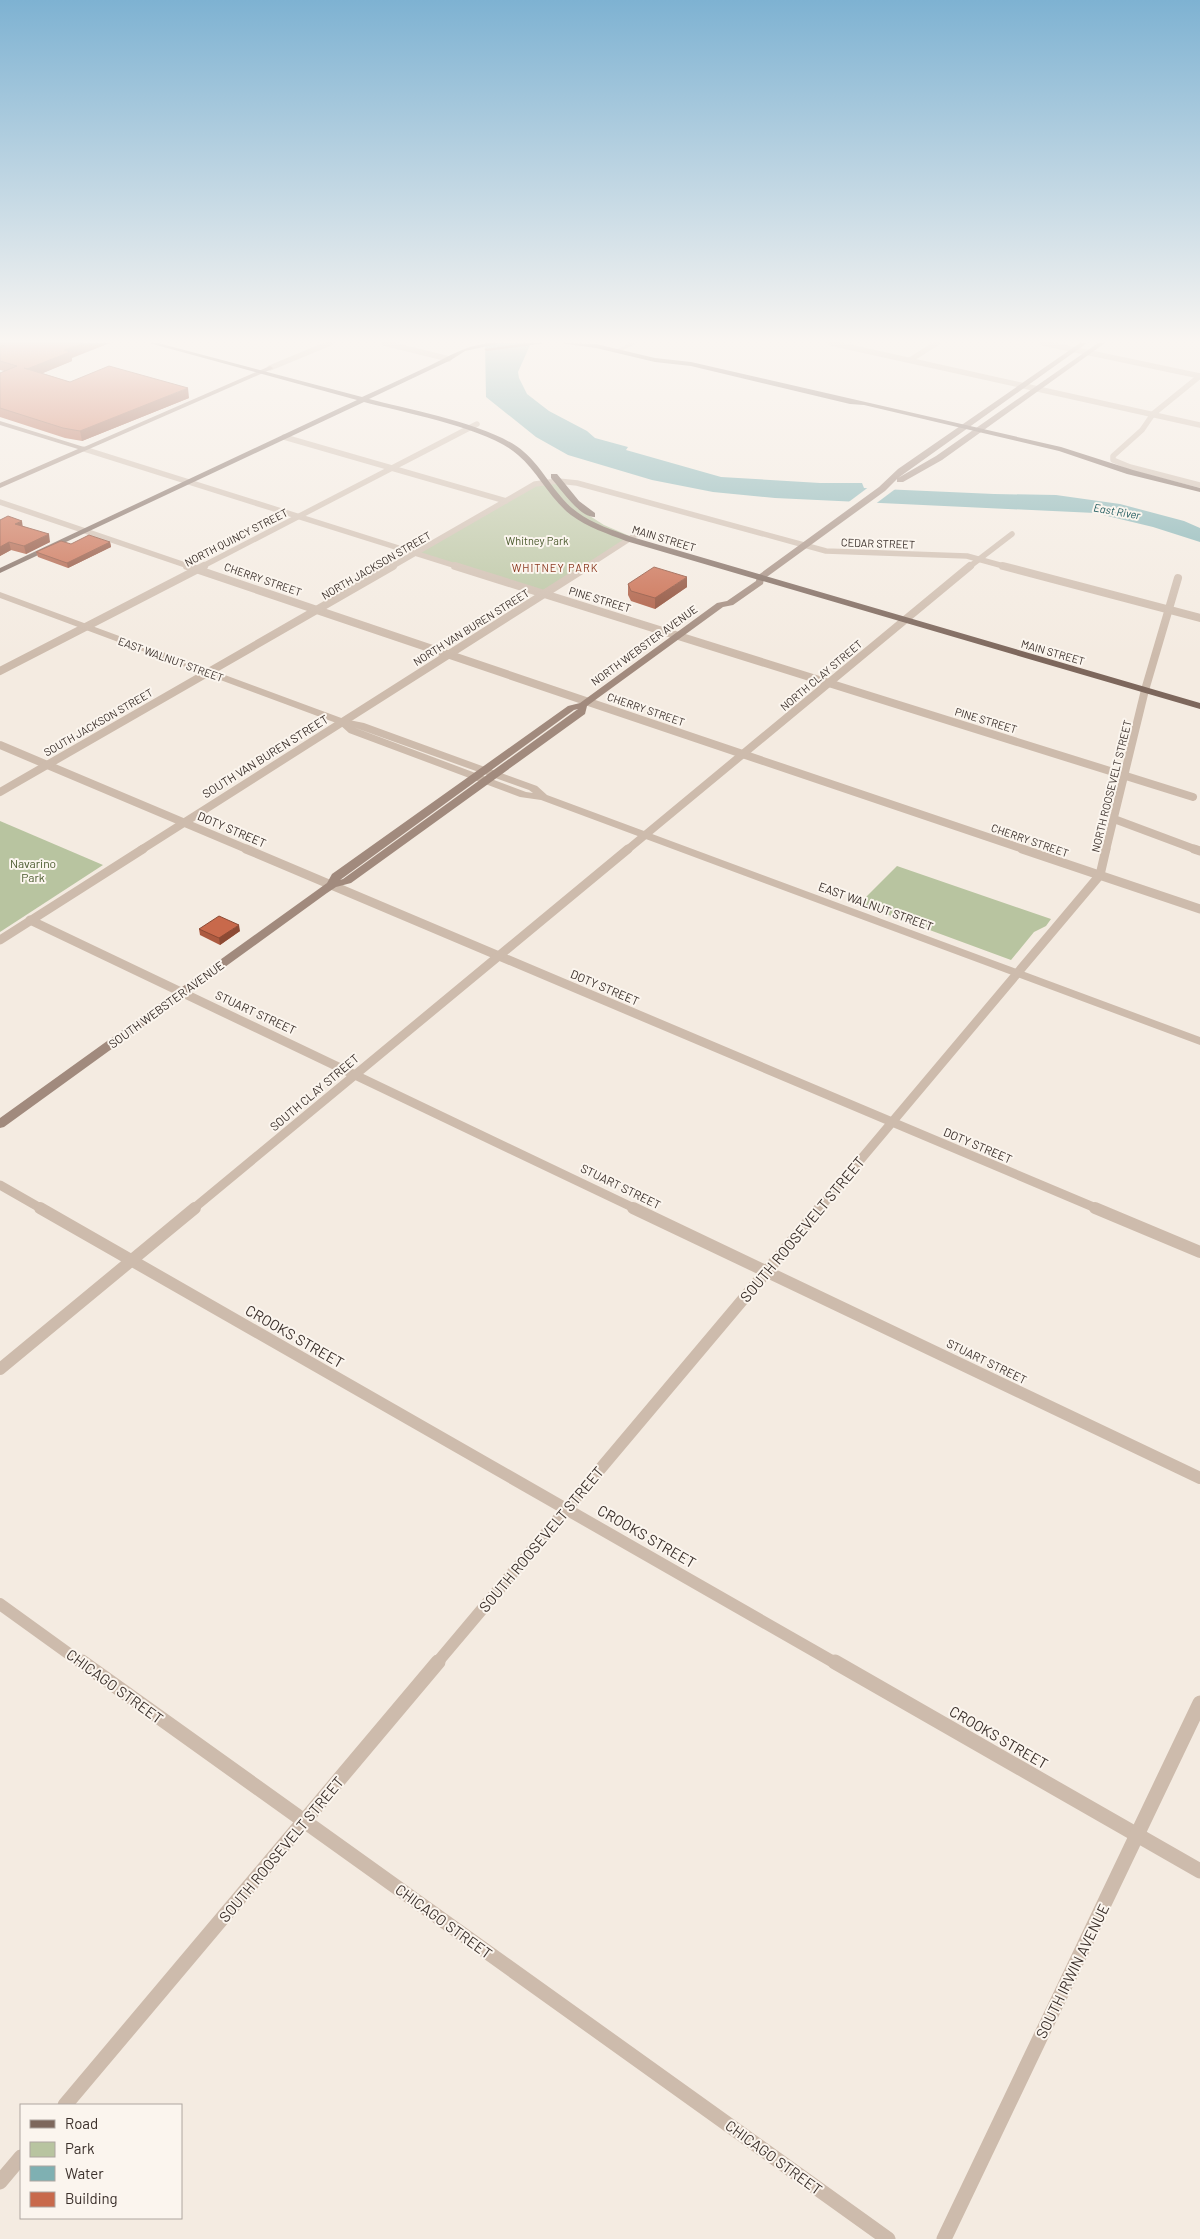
<svg xmlns="http://www.w3.org/2000/svg" width="1200" height="2239" viewBox="0 0 1200 2239" font-family="Barlow,sans-serif">
<style>
.green{fill:#b8c4a0}
.water{fill:#7fb0b2}
.pier{fill:#f4ebe1}
.lines{fill:none;stroke-linecap:round;stroke-linejoin:round}
.minor-far4{stroke:#cdbbac;stroke-width:5.5}
.minor-far3{stroke:#cdbbac;stroke-width:8}
.minor-far2{stroke:#cdbbac;stroke-width:9}
.minor-far1{stroke:#cdbbac;stroke-width:12}
.minor{stroke:#cdbbac;stroke-width:15}
.tertiary{fill:#cdbbac;fill-rule:evenodd}
.secondary{fill:#a18a7d;fill-rule:evenodd}
.primary{fill:#7d675c;fill-rule:evenodd}
.wall{fill:#ac5a40}
.shaded-wall{fill:#8c4a34}
.building{fill:#c8694b;stroke:#8c4a34}
.labels{text-anchor:middle;dominant-baseline:central;stroke-width:4;stroke-linejoin:round;paint-order:stroke}
.far-water-label{font-size:11px;font-style:italic;fill:#1f5a5e;stroke:#fbf5ee}
.far-street-label{font-size:11px;fill:#3b302b;stroke:#fbf5ee}
.far-park-label{font-size:11px;fill:#4a5a2e;stroke:#fbf5ee}
.far-neighbourhood-label{font-size:11px;letter-spacing:1px;fill:#8c3b22;stroke:#fbf5ee}
.street-label{font-size:12px;fill:#3b302b;stroke:#fbf5ee}
.park-label{font-size:12px;fill:#4a5a2e;stroke:#fbf5ee}
.near-street-label{font-size:15px;fill:#3b302b;stroke:#fbf5ee}
</style>
<rect width="100%" height="100%" fill="#f4ebe1"/>
<g class="green">
<path d="M555,481L582,511L604,525L632,537L544,593L417,554L535,484Z"/>
<path d="M0,821L103,865L0,932Z"/>
<path d="M897,866L1051,919L1046,926L1034,932L1011,960L859,904Z"/>
</g>
<path class="water" d="M485,343H531L518,372L519,378L527,394L549,411L587,431L595,438L628,447L626,450L721,477L820,483H862L864,488L882,489L994,494L1056,495L1120,504L1184,521L1200,528V542L1153,527L1095,513L775,498L713,492L652,480L568,455L536,437L486,397Z"/>
<path class="pier" d="M870,486L898,487L874,505L846,504Z"/>
<g class="lines">
<g class="minor-far4">
<path d="M384,343L449,359"/>
<path d="M831,343L1200,425"/>
<path d="M1043,343L1200,376"/>
<path d="M910,360L937,343"/>
<path d="M270,368L330,343"/>
<path d="M1200,376L1153,414L1142,430L1113,456V460L1130,467L1200,485"/>
<path d="M284,437L506,501"/>
<path d="M84,449L459,567"/>
<path d="M0,502L191,567"/>
<path d="M201,567L477,424"/>
<path d="M391,567L535,484L558,481L577,483L826,551L967,556L1007,567"/>
<path d="M586,567L637,534"/>
<path d="M969,567L1012,534"/>
</g>
<g class="minor-far3">
<path d="M187,566L1026,850"/>
<path d="M455,566L1193,797"/>
<path d="M1003,566L1200,618"/>
<path d="M0,671L204,566"/>
<path d="M0,745L249,850"/>
<path d="M0,792L393,566"/>
<path d="M1114,819L1197,850"/>
<path d="M141,850L588,566"/>
<path d="M627,850L970,566"/>
<path d="M1106,850L1145,690L1178,578"/>
</g>
<g class="minor-far2">
<path d="M246,849L1098,1209"/>
<path d="M1022,849L1200,909"/>
<path d="M1194,849L1200,851"/>
<path d="M30,920L636,1209"/>
<path d="M0,940L143,849"/>
<path d="M0,1185L42,1209"/>
<path d="M193,1209L628,849"/>
<path d="M819,1209L1100,875L1106,849"/>
</g>
<g class="minor-far1">
<path d="M40,1208L837,1664"/>
<path d="M633,1208L1200,1478"/>
<path d="M1095,1208L1200,1252"/>
<path d="M0,1369L195,1208"/>
<path d="M0,1604L83,1664"/>
<path d="M436,1664L820,1208"/>
</g>
<g class="minor">
<path d="M82,1662L888,2239"/>
<path d="M835,1662L1200,1871"/>
<path d="M65,2105L438,1662"/>
<path d="M0,2182L21,2157"/>
<path d="M944,2239L1200,1703"/>
</g>
<g class="tertiary">
<path d="M630,343H637L619,352L614,351Z"/>
<path d="M0,592L344,719L364,723L537,786L547,795L1200,1037V1045L541,800L520,797L349,733L339,724L0,598ZM353,727L529,790L533,793L526,792Z"/>
</g>
<g class="secondary">
<path d="M1080,343H1087L898,478L936,456L1098,343H1105L942,460L903,482H897V479L885,491L764,579L763,584L733,605L723,607L587,706L585,714L351,883L336,887L327,893L4,1127L0,1128V1118L327,883L332,874L568,706L580,703L717,603L727,601L756,581L757,576L879,487L898,469ZM578,709L343,879L340,880L574,710Z"/>
<path d="M270,366L273,368L272,369L0,488V483L78,449L0,425V421L84,447Z"/>
</g>
<g class="primary">
<path d="M149,343H158L362,397C385,387 407,376 429,366C454,354 469,343 498,343L497,344L465,351L451,360L369,399C410,410 494,425 524,452C543,468 556,497 577,512C593,524 613,530 632,537L1200,703V709L626,541C608,534 587,527 571,515C550,499 538,472 518,455C488,428 405,413 364,402L0,573V568L357,400Z"/>
<path d="M529,343H546L487,351L484,349Z"/>
<path d="M560,343L596,344L655,358L691,362L1061,447L1133,470L1200,488V492L1127,474L1059,451L864,405L850,404L691,366L655,362L596,348Z"/>
<path d="M551,474H557L579,501L595,513V517C580,518 560,488 551,478Z"/>
</g>
</g>
<g class="wall">
<path d="M0,343L72,358V361L42,373L70,382L189,398L82,441L65,438L0,417V373L4,371L0,370Z"/>
<path d="M0,520L23,526L50,542L26,554L11,550L0,556Z"/>
<path d="M110,542L111,547L68,568L38,557L36,552L71,544Z"/>
<path d="M628,584L687,587L655,609L631,601L628,595Z"/>
<path d="M199,929L240,931L220,945L200,935Z"/>
</g>
<g class="shaded-wall">
<path d="M83,343H110L72,358V361L29,379L27,369L64,350Z"/>
<path d="M188,388L189,398L82,441L80,431Z"/>
<path d="M22,521L23,529L15,524Z"/>
<path d="M49,534L50,542L26,554L24,546Z"/>
<path d="M9,542L11,550L0,556V547Z"/>
<path d="M110,542L111,547L68,568L67,563Z"/>
<path d="M687,577V587L655,609V598Z"/>
<path d="M239,925L240,931L220,945L219,938Z"/>
</g>
<g class="building">
<path d="M0,343H83L64,350L70,352L27,369L24,368L70,382L109,366L188,388L80,431L63,428L0,408V373L17,366L0,361V348L5,346L0,345Z"/>
<path d="M8,516L22,521L15,524L49,534L24,546L9,542L0,547V520Z"/>
<path d="M89,535L110,542L67,563L36,552L61,541L71,544Z"/>
<path d="M654,567L687,577L655,598L631,591L628,584Z"/>
<path d="M219,916L239,925L219,938L199,929Z"/>
</g>
<linearGradient id="sky" x2="0" y2="1"><stop stop-color="#7eb2d2"/><stop offset="0.52" stop-color="#faf6f2"/><stop offset="1" stop-color="#faf6f2" stop-opacity="0"/></linearGradient>
<rect width="1200" height="656" fill="url(#sky)"/>
<g class="labels">
<g class="far-water-label">
<text transform="translate(1117 511) rotate(10)">East River</text>
</g>
<g class="far-street-label">
<text transform="translate(236 537) rotate(-27)">NORTH QUINCY STREET</text>
<text transform="translate(664 538) rotate(17)">MAIN STREET</text>
<text transform="translate(878 543) rotate(2)">CEDAR STREET</text>
<text transform="translate(376 565) rotate(-30)">NORTH JACKSON STREET</text>
<text transform="translate(263 579) rotate(19)">CHERRY STREET</text>
<text transform="translate(600 599) rotate(17)">PINE STREET</text>
<text transform="translate(471 627) rotate(-32)">NORTH VAN BUREN STREET</text>
<text transform="translate(644 645) rotate(-36)">NORTH WEBSTER AVENUE</text>
<text transform="translate(1053 652) rotate(16)">MAIN STREET</text>
<text transform="translate(171 659) rotate(20)">EAST WALNUT STREET</text>
<text transform="translate(821 675) rotate(-40)">NORTH CLAY STREET</text>
<text transform="translate(646 709) rotate(19)">CHERRY STREET</text>
<text transform="translate(986 720) rotate(17)">PINE STREET</text>
<text transform="translate(98 722) rotate(-30)">SOUTH JACKSON STREET</text>
<text transform="translate(1111 786) rotate(-76)">NORTH ROOSEVELT STREET</text>
<text transform="translate(1030 840) rotate(19)">CHERRY STREET</text>
</g>
<g class="far-park-label">
<text x="537" y="540">Whitney Park</text>
</g>
<g class="far-neighbourhood-label">
<text x="555" y="567">WHITNEY PARK</text>
</g>
<g class="street-label">
<text transform="translate(265 756) rotate(-32)">SOUTH VAN BUREN STREET</text>
<text transform="translate(232 829) rotate(23)">DOTY STREET</text>
<text transform="translate(876 906) rotate(20)">EAST WALNUT STREET</text>
<text transform="translate(605 987) rotate(23)">DOTY STREET</text>
<text transform="translate(166 1004) rotate(-36)">SOUTH WEBSTER AVENUE</text>
<text transform="translate(256 1012) rotate(25)">STUART STREET</text>
<text transform="translate(314 1092) rotate(-40)">SOUTH CLAY STREET</text>
<text transform="translate(978 1145) rotate(23)">DOTY STREET</text>
<text transform="translate(621 1186) rotate(26)">STUART STREET</text>
<text transform="translate(987 1361) rotate(26)">STUART STREET</text>
</g>
<g class="park-label">
<text x="33" y="863">Navarino<tspan x="33" dy="14">Park</tspan></text>
</g>
<g class="near-street-label">
<text transform="translate(802 1229) rotate(-50)">SOUTH ROOSEVELT STREET</text>
<text transform="translate(295 1336) rotate(30)">CROOKS STREET</text>
<text transform="translate(647 1536) rotate(30)">CROOKS STREET</text>
<text transform="translate(541 1539) rotate(-50)">SOUTH ROOSEVELT STREET</text>
<text transform="translate(115 1686) rotate(36)">CHICAGO STREET</text>
<text transform="translate(999 1737) rotate(30)">CROOKS STREET</text>
<text transform="translate(281 1849) rotate(-50)">SOUTH ROOSEVELT STREET</text>
<text transform="translate(444 1921) rotate(36)">CHICAGO STREET</text>
<text transform="translate(1072 1971) rotate(-64)">SOUTH IRWIN AVENUE</text>
<text transform="translate(774 2157) rotate(36)">CHICAGO STREET</text>
</g>
</g>
<rect x="20" y="2104" width="162" height="115" fill="#fbf5ee" stroke="#aea6a0"/>
<rect x="30" y="2120" width="25" height="8" fill="#7d675c" stroke="#aea6a0"/>
<text x="65" y="2129" font-size="15" fill="#3b302b">Road</text>
<rect x="30" y="2142" width="25" height="15" fill="#b8c4a0" stroke="#aea6a0"/>
<text x="65" y="2154" font-size="15" fill="#3b302b">Park</text>
<rect x="30" y="2166" width="25" height="15" fill="#7fb0b2" stroke="#aea6a0"/>
<text x="65" y="2179" font-size="15" fill="#3b302b">Water</text>
<rect x="30" y="2192" width="25" height="15" fill="#c8694b" stroke="#aea6a0"/>
<text x="65" y="2204" font-size="15" fill="#3b302b">Building</text>
</svg>
